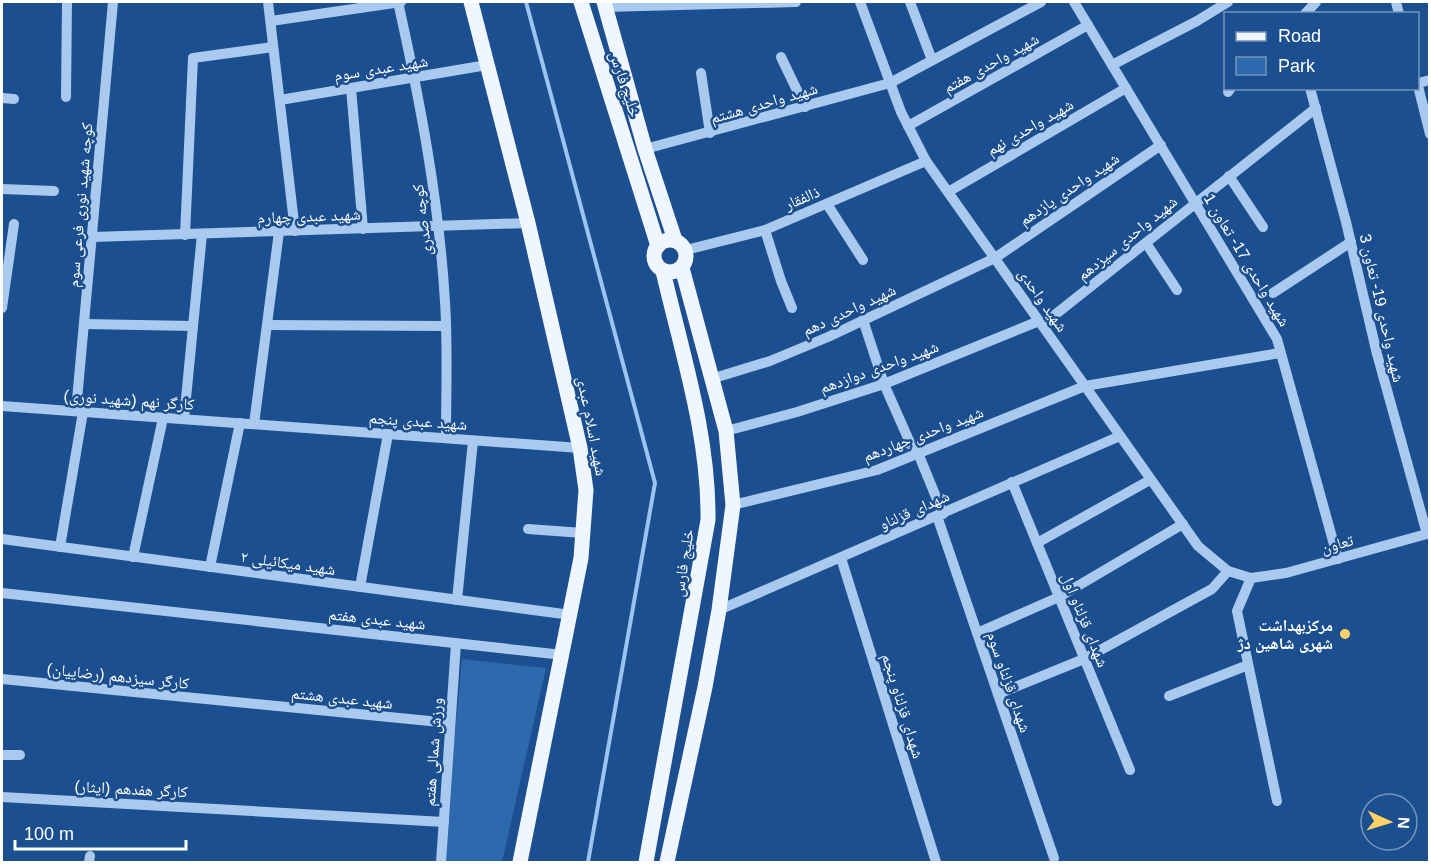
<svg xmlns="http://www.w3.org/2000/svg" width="1431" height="864" viewBox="0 0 1431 864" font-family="Arial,'Noto Naskh Arabic',sans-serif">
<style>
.green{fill:#2e69ad}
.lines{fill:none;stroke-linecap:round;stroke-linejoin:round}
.stream{stroke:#9cc4f0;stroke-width:4}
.minor{stroke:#a9c9ee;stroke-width:10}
.major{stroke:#f0f6ff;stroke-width:15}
.poi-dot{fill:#ffd166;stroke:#1b4f8f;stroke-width:2}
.labels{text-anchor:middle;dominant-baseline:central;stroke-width:5;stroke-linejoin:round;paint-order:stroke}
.street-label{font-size:16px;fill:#fff;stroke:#1b4f8f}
.poi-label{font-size:16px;font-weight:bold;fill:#fff;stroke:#1b4f8f;text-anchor:end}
</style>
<rect width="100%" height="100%" fill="#1b4f8f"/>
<path class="green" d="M462,659L546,668L502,862H443Z"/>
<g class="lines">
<path class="stream" d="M526,2L655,483L588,862"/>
<g class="minor">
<path d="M268,2L295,231"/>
<path d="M398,2C420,101 439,200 445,302C448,347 446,393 446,438"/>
<path d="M860,2L901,112L926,161L1198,546L1228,571L1251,578L1286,573L1430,533"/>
<path d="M910,2L932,60"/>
<path d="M1074,2L1277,339L1338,559"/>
<path d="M1396,2L1399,14"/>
<path d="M605,7L796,2"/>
<path d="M1305,14L1316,2"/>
<path d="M271,21L401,2"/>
<path d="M781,57L805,107"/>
<path d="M1112,65L1197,21L1228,2"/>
<path d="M701,73L710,133"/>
<path d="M1418,83L1430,80"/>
<path d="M1418,86L1430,134"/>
<path d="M351,88L363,229"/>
<path d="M1310,88L1346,222L1377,354L1427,534"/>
<path d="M1228,92L1231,88"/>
<path d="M66,97L67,2"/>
<path d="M2,98L14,99"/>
<path d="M280,100L487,65"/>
<path d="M908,126L1088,25"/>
<path d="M645,149L890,83L1041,2"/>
<path d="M1229,176L1263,227"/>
<path d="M2,189L54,191"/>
<path d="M948,192L1126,88"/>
<path d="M827,204L863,260"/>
<path d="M765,230L781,281L792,308"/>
<path d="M185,235L193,58L273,47"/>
<path d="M92,237L528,223"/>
<path d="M1146,243L1177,290"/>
<path d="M686,250L765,230L926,161"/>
<path d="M1273,293L1351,242"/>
<path d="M2,308L14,224"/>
<path d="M863,320L884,384L915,454"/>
<path d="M84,324L193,326"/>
<path d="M267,325L445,326"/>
<path d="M1042,325L1316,108"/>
<path d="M711,379L770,361L828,337L995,258L1161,145"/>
<path d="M2,406L580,448"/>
<path d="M76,411L113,2"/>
<path d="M184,419L202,234"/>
<path d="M254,424L279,232"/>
<path d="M726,431L797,412L884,384L1039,321"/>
<path d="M918,453L943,514"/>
<path d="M1012,482L1130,770"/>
<path d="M733,505L877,470L1085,386L1280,353"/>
<path d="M937,516L1054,858"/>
<path d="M528,529L583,533"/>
<path d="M2,539L571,615"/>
<path d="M1037,543L1150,480"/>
<path d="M60,547L83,412"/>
<path d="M133,557L163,418"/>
<path d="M841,558L936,862"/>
<path d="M210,567L240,423"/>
<path d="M1251,578L1237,611L1277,801"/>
<path d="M360,587L388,434"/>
<path d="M2,593L563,655"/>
<path d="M457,600L473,441"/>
<path d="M719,610L1120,436"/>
<path d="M977,633L1059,597L1183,524"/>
<path d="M2,679L450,723"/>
<path d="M998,694L1084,659L1212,589L1228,571"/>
<path d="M1169,696L1248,665"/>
<path d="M2,755H20"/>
<path d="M2,797L444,822"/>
<path d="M89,862L90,856"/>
<path d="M441,862L456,643"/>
</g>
<g class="major">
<path d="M471,2L528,223L580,448L586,490L581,558L520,862"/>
<path d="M581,2L658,246"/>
<path d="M604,2L645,149L675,240"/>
<circle cx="670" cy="256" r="16"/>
<path d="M646,862L708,520C709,435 682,353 663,271"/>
<path d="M667,862L705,687L719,610L733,505L726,431L682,268"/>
</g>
</g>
<circle class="poi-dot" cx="1345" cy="634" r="6"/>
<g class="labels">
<g class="street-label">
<text transform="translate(991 63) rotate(-29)">شهید واحدی هفتم</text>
<text transform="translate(381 68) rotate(-9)">شهید عبدی سوم</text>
<text transform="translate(625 84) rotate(72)">خلیج فارس</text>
<text transform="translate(764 103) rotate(-16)">شهید واحدی هشتم</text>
<text transform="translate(1030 127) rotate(-30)">شهید واحدی نهم</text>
<text transform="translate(1069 189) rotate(-34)">شهید واحدی یازدهم</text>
<text transform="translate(802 198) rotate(-23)">ذالفقار</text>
<text transform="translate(80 205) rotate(-85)">کوچه شهید نوری فرعی سوم</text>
<text transform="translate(309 216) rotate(-2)">شهید عبدی چهارم</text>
<text transform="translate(422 220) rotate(-97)">کوچه صدری</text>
<text transform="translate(1127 238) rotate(-39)">شهید واحدی سیزدهم</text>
<text transform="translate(1247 260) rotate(59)">شهید واحدی 17- تعاون 1</text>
<text transform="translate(1043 300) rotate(55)">شهید واحدی</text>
<text transform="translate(1382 308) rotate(77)">شهید واحدی 19- تعاون 3</text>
<text transform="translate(849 310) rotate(-25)">شهید واحدی دهم</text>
<text transform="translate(879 367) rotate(-20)">شهید واحدی دوازدهم</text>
<text transform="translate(129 400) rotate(4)">کارگر نهم (شهید نوری)</text>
<text transform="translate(418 421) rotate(4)">شهید عبدی پنجم</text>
<text transform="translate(592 426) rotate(79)">شهید اسلام عبدی</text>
<text transform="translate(923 434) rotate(-21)">شهید واحدی چهاردهم</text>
<text transform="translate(914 510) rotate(-24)">شهدای قزلناو</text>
<text transform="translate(1337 544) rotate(-16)">تعاون</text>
<text transform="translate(288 563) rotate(8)">شهید میکائیلی ۲</text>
<text transform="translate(683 563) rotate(-81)">خلیج فارس</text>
<text transform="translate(377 619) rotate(6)">شهید عبدی هفتم</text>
<text transform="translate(1085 620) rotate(68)">شهدای قزلناو اول</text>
<text transform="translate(118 676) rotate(6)">کارگر سیزدهم (رضاییان)</text>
<text transform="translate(1009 682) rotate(71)">شهدای قزلناو سوم</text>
<text transform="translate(342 698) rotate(6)">شهید عبدی هشتم</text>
<text transform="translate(903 706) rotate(73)">شهدای قزلناو پنجم</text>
<text transform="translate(433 752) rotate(-86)">ورزش شمالی هفتم</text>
<text transform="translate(131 789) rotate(3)">کارگر هفدهم (ایثار)</text>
</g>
<g class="poi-label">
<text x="1333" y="625">مرکزبهداشت<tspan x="1333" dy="18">شهری شاهین دژ</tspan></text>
</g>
</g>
<rect width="1431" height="864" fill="none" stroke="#ffffff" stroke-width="6"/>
<rect x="1224" y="12" width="195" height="78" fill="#1b4f8f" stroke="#7695bc" stroke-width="1.5"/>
<rect x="1236" y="32" width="30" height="9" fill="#f0f6ff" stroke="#7695bc" stroke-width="1.5"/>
<text x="1278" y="42" font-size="18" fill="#ffffff">Road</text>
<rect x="1236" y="57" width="30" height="18" fill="#2e69ad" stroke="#7695bc" stroke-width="1.5"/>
<text x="1278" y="72" font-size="18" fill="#ffffff">Park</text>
<g transform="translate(1389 822) rotate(94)"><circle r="28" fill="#1b4f8f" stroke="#7695bc" stroke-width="1.5"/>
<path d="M0-4.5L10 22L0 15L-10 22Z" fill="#ffd166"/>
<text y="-9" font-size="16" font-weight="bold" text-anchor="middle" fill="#ffffff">N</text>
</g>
<path d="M15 840v9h171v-9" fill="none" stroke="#ffffff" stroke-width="3"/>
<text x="24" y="840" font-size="18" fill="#ffffff" stroke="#1b4f8f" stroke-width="4.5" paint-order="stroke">100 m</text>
</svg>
